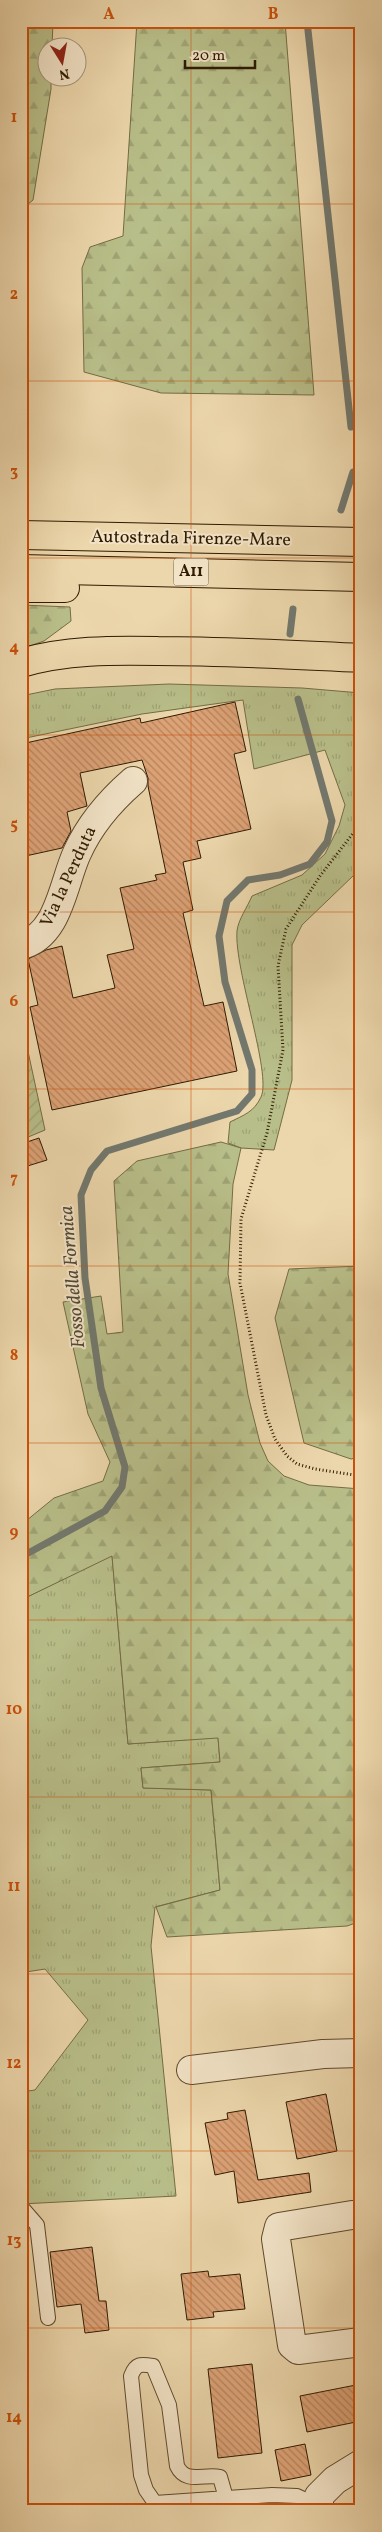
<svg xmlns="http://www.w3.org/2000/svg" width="382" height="2532" viewBox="0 0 382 2532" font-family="Vollkorn,serif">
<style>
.grass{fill:url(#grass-tufts);stroke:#746c45}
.forest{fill:url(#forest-firs);stroke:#746c45}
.garden{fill:url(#garden-furrows);stroke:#746c45}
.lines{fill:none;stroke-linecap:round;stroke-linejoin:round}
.stream{stroke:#72786e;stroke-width:7}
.building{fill:url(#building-back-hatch);stroke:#2f1a01}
.service-casing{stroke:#5e492c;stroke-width:16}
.minor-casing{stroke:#5e492c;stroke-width:30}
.primary-casing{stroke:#2f1a01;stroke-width:30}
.motorway-casing{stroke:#2f1a01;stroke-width:30}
.path{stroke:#2f1a01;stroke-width:3;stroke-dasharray:1 2.5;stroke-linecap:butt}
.service{stroke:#f3e4c8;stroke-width:14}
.minor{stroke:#f3e4c8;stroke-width:28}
.primary{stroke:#ecd6ab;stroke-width:28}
.motorway{stroke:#ecd6ab;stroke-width:28}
.grid{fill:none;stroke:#cc500a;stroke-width:1;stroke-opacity:0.55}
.labels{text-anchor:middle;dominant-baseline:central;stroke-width:4;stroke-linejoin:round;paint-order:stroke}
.shield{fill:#f3e4c8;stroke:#6a573d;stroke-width:1}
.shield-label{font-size:16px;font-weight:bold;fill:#2f1a01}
.street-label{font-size:18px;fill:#2f1a01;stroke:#f3e4c8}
.water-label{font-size:19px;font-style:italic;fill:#514937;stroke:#f3e4c8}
.neatline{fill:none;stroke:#cc500a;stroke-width:2}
.grid-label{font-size:16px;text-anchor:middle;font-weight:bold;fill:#cc500a}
</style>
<defs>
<pattern id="grass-tufts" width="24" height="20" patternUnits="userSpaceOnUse" patternTransform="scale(1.25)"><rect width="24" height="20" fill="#b8be89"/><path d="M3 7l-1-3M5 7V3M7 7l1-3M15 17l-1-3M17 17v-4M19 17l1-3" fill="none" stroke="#9ea374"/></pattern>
<pattern id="forest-firs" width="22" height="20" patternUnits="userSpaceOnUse" patternTransform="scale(1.25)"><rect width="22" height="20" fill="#b8be89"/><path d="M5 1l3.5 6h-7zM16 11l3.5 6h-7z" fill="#9ea374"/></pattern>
<pattern id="garden-furrows" width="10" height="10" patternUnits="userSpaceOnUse" patternTransform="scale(1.25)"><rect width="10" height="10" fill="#b8be89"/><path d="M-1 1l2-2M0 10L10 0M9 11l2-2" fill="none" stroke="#9ea374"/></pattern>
<pattern id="building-back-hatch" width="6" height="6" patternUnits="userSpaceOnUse" patternTransform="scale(1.25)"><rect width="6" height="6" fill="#dda276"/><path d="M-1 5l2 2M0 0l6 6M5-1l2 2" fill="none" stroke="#b4835e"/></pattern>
</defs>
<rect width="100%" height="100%" fill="#ecd6ab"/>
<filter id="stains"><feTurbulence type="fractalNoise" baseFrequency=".004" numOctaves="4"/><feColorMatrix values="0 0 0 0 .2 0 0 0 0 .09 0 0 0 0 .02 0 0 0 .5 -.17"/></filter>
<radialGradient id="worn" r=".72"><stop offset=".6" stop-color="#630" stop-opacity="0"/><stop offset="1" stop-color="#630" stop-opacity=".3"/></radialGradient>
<g class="grass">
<path d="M169,684L302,688L361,693V863L355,874L302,925L292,945V1080L274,1150L241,1148L228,1143L230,1122C244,1115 254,1112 261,1097C272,1074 234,969 237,931C238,920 248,906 252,896L302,875L325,854L339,826L345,805L325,750L254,769L243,700L142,714L21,739V696L55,689Z"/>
<path d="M112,1555L128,1744L218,1737L220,1762L141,1768L143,1788L211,1790L220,1890L155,1907L151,1946L176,2196L21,2204V2092L35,2090L88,2020L45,1969L26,1972L21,1924V1600Z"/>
</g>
<g class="forest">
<path d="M21,21H53L52,47L48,48V78H51V89L33,200L21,210Z"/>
<path d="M137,21H285L314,395L161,393L84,372L82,268L90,247L123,236Z"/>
<path d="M21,605L70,607L71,621L44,641L21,649Z"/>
<path d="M221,1142L241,1148L233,1184L228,1274L248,1395L260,1443L268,1461L284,1476L309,1485L361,1489V1921L347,1926L167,1937L156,1907L220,1890L211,1790L143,1788L141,1768L220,1762L218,1738L128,1744L112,1556L21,1600V1525L54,1498L103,1481L110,1462L88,1414L63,1302L101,1296L107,1334L123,1332L114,1181L137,1161Z"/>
<path d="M361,1266V1457L351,1459L304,1443L275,1318L289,1269Z"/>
</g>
<path class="garden" d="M21,1019L45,1130L21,1140Z"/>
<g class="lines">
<g class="stream">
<path d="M307,21L351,427"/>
<path d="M341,510L353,472"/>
<path d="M290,634L293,609"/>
<path d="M21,1557L105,1511L122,1487L125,1467L101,1388L85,1278L81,1195L91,1170L107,1151L237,1111L252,1094V1070L225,982L219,936L227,901L248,880L280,875L310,864L327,842L332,821L298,699"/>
</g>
</g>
<g class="building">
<path d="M235,702L246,751L234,754L251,829L197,841L201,858L183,862L193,910L183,913L204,1006L223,1002L237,1071L52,1110L30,1007L38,1005L28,959L46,950L62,946L73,998L115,988L107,955L134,949L120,888L157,880L155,875L166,873L148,786V778L142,760L80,773L87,806L67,812L71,831L62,848L21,857V744L140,718L141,723Z"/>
<path d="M39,1138L47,1160L21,1168V1144Z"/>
<path d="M326,2094L337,2151L297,2159L286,2102Z"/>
<path d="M245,2110L258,2180L309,2173L311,2192L238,2203L234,2171L215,2175L205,2123L228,2119L227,2113Z"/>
<path d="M92,2247L99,2301H106L109,2330L85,2333L81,2304L57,2307L50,2252Z"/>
<path d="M208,2271L209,2277L240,2274L245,2309L213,2312L214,2317L187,2320L181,2274Z"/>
<path d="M252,2364L262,2453L218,2458L208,2369Z"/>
<path d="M361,2384V2421L307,2432L300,2396Z"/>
<path d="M305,2444L311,2475L281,2481L275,2450Z"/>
</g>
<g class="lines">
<defs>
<g id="service">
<path d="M21,2210H24L37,2225L48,2318"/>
<path d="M226,2498L220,2477C205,2473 186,2485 177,2466L169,2405L153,2366C141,2364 136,2363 131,2376L141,2475L146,2490L155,2503L272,2495L297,2496L319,2506"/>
</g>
<g id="minor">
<path d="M21,945C59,936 63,883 77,853C90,824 110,801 133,781"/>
<path d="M191,2070L323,2054L361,2053"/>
<path d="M352,2215L279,2227L276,2239L292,2345L298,2350L361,2342"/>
<path d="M319,2511V2496L335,2480L361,2464"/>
</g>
<path id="primary" d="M21,663C65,650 113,650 158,651C226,651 293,655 361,658"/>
<g id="motorway">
<path d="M21,535L361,542"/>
<path d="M21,569L361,577"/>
<path d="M21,588H65"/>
</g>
</defs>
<use href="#service" class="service-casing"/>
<use href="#minor" class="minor-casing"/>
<use href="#primary" class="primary-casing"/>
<use href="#motorway" class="motorway-casing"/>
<path class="path" d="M361,823L320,876L286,929L278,966L283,1050L267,1133L241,1219L240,1283L266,1415L275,1439L287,1456L297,1464L315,1469L361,1476"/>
<use href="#service" class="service"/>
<use href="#minor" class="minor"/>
<use href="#primary" class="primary"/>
<use href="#motorway" class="motorway"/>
</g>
<path class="grid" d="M191,21V2511M21,204H361M21,381H361M21,558H361M21,735H361M21,912H361M21,1089H361M21,1266H361M21,1443H361M21,1620H361M21,1797H361M21,1974H361M21,2151H361M21,2328H361"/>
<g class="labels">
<rect class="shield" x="173.5" y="558.5" width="35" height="27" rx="4"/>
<g class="shield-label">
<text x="191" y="572">A11</text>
</g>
<g class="street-label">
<text transform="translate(191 539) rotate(1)">Autostrada Firenze-Mare</text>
<text transform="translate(69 877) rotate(-65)">Via la Perduta</text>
</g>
<g class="water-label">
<text transform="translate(73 1277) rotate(-95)">Fosso della Formica</text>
</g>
</g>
<rect width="382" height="2532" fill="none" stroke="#ecd6ab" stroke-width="55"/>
<g transform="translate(62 62) rotate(169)"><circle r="24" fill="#f3e4c8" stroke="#a59378"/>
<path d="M0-4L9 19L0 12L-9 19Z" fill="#8f2418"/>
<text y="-8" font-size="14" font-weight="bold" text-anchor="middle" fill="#2f1a01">N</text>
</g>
<path d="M185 60v8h70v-8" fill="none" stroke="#2f1a01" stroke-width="2.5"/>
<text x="192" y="60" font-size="15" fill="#2f1a01" stroke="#f3e4c8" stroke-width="4" paint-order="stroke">20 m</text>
<rect x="28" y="28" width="326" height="2476" class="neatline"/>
<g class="grid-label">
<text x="109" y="19">A</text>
<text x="273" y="19">B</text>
<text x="14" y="122">1</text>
<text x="14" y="299">2</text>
<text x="14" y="476">3</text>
<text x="14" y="652">4</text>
<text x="14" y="829">5</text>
<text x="14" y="1006">6</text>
<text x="14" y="1183">7</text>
<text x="14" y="1360">8</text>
<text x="14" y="1537">9</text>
<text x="14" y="1714">10</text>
<text x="14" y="1891">11</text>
<text x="14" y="2068">12</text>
<text x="14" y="2245">13</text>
<text x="14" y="2422">14</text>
</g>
<rect width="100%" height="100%" filter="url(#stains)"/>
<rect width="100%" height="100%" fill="url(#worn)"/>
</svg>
